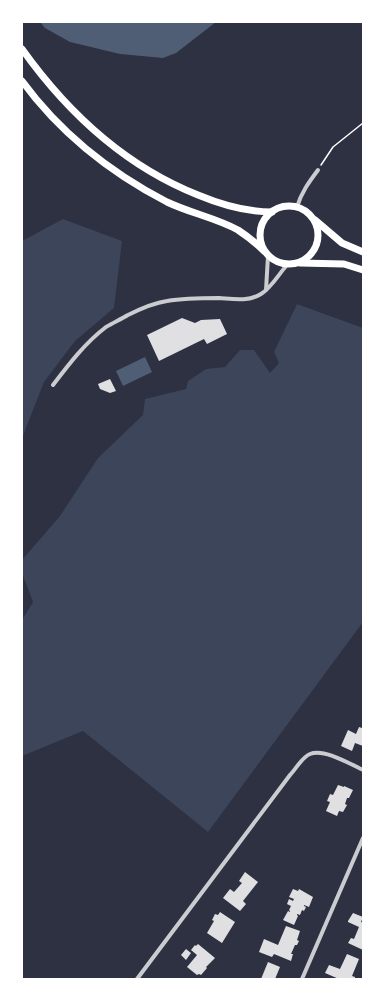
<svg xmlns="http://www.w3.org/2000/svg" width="385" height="1001" viewBox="0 0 385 1001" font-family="Ubuntu,sans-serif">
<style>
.green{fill:#3c4559}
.water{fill:#4f5d75}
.building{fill:#e0e0e3}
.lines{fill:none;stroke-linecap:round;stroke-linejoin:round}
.path{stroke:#fff;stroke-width:1.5}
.minor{stroke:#caccd0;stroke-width:4}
.primary{stroke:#fff;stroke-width:7}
</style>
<rect width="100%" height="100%" fill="#2d3142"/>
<g class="green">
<path d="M63,219L122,241L114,308L75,341L44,382L22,438V241Z"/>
<path d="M297,304L363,328V622L208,832L83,731L22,756V620L33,602L22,573V560L60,516L98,458L143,415L145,399L186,389L188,381L206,369L225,367L240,350H254L270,373L279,363L274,352Z"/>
</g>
<g class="water">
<path d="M40,22H216L176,53L163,58L120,54L70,42L45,28Z"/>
<path d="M145,357L152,372L123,386L116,371Z"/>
</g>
<g class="building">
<path d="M182,318L195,323L201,320L220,319L227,334L207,344L204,339L159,361L147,335Z"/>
<path d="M110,379L116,391L110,393L100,389L98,384Z"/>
<path d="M363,725V746L355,743L352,751L341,746L348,730L356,734L359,727L362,728Z"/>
<path d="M338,785L344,787V786L353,790L349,798H347L345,804L347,805L343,812L339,811L337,816L326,811L330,802L327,801L330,794L333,795Z"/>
<path d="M245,872L258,882L243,901L246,904L240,911L223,898L230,889L234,892L242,883L239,881Z"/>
<path d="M293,889L298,891L299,889L313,897L309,907L304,905V906L306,907L304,911L302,910L300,915L297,914V915L298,916L294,925L283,920L288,911L290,912V911L289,910L291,906L287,904L289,899L293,901L294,899L289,897Z"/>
<path d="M220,912L235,922L222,943L207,933L214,921L212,920L215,914L218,915Z"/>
<path d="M353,913L363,917L361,922L363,923V950L348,943L351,938L354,939L359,927L348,922V921Z"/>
<path d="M286,926L300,931L297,940L299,941L297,945H295L291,954H293L291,961L274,954L272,957L259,952L264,939L278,945Z"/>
<path d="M198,944L215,958L206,967L207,968L201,975L199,974L197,975L187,967L197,955L191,950L195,945L196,946Z"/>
<path d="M186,949L191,953L186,960L181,955Z"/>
<path d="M347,954L359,959L352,976L355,977V979H339L325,973L329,965L340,969Z"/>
<path d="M268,962L280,967L275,979H261Z"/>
</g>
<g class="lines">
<path class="path" d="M321,165L333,147L363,123"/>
<g class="minor">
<path d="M297,207C301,193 309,182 318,170"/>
<path d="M266,290L268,256"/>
<path d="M53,385C69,364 85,343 106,327C113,323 121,319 128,315C140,309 153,303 167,301C184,298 202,298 219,298C233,299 248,302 261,294C272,287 278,275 287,265"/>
<path d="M137,979L290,775C296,769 302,757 310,754C324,748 350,764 363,770"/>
<path d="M302,979L363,838"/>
</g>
<g class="primary">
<path d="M22,49C67,112 125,166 198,195C222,205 245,212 272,212"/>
<path d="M22,81C61,134 109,172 167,202C190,213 216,218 238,230C247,236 256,243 264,251"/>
<circle cx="289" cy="235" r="29"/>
<path d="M315,220L342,243L363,252"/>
<path d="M300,263L344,264L363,270"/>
</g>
</g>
<rect width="385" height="1001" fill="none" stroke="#ffffff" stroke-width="46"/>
</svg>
